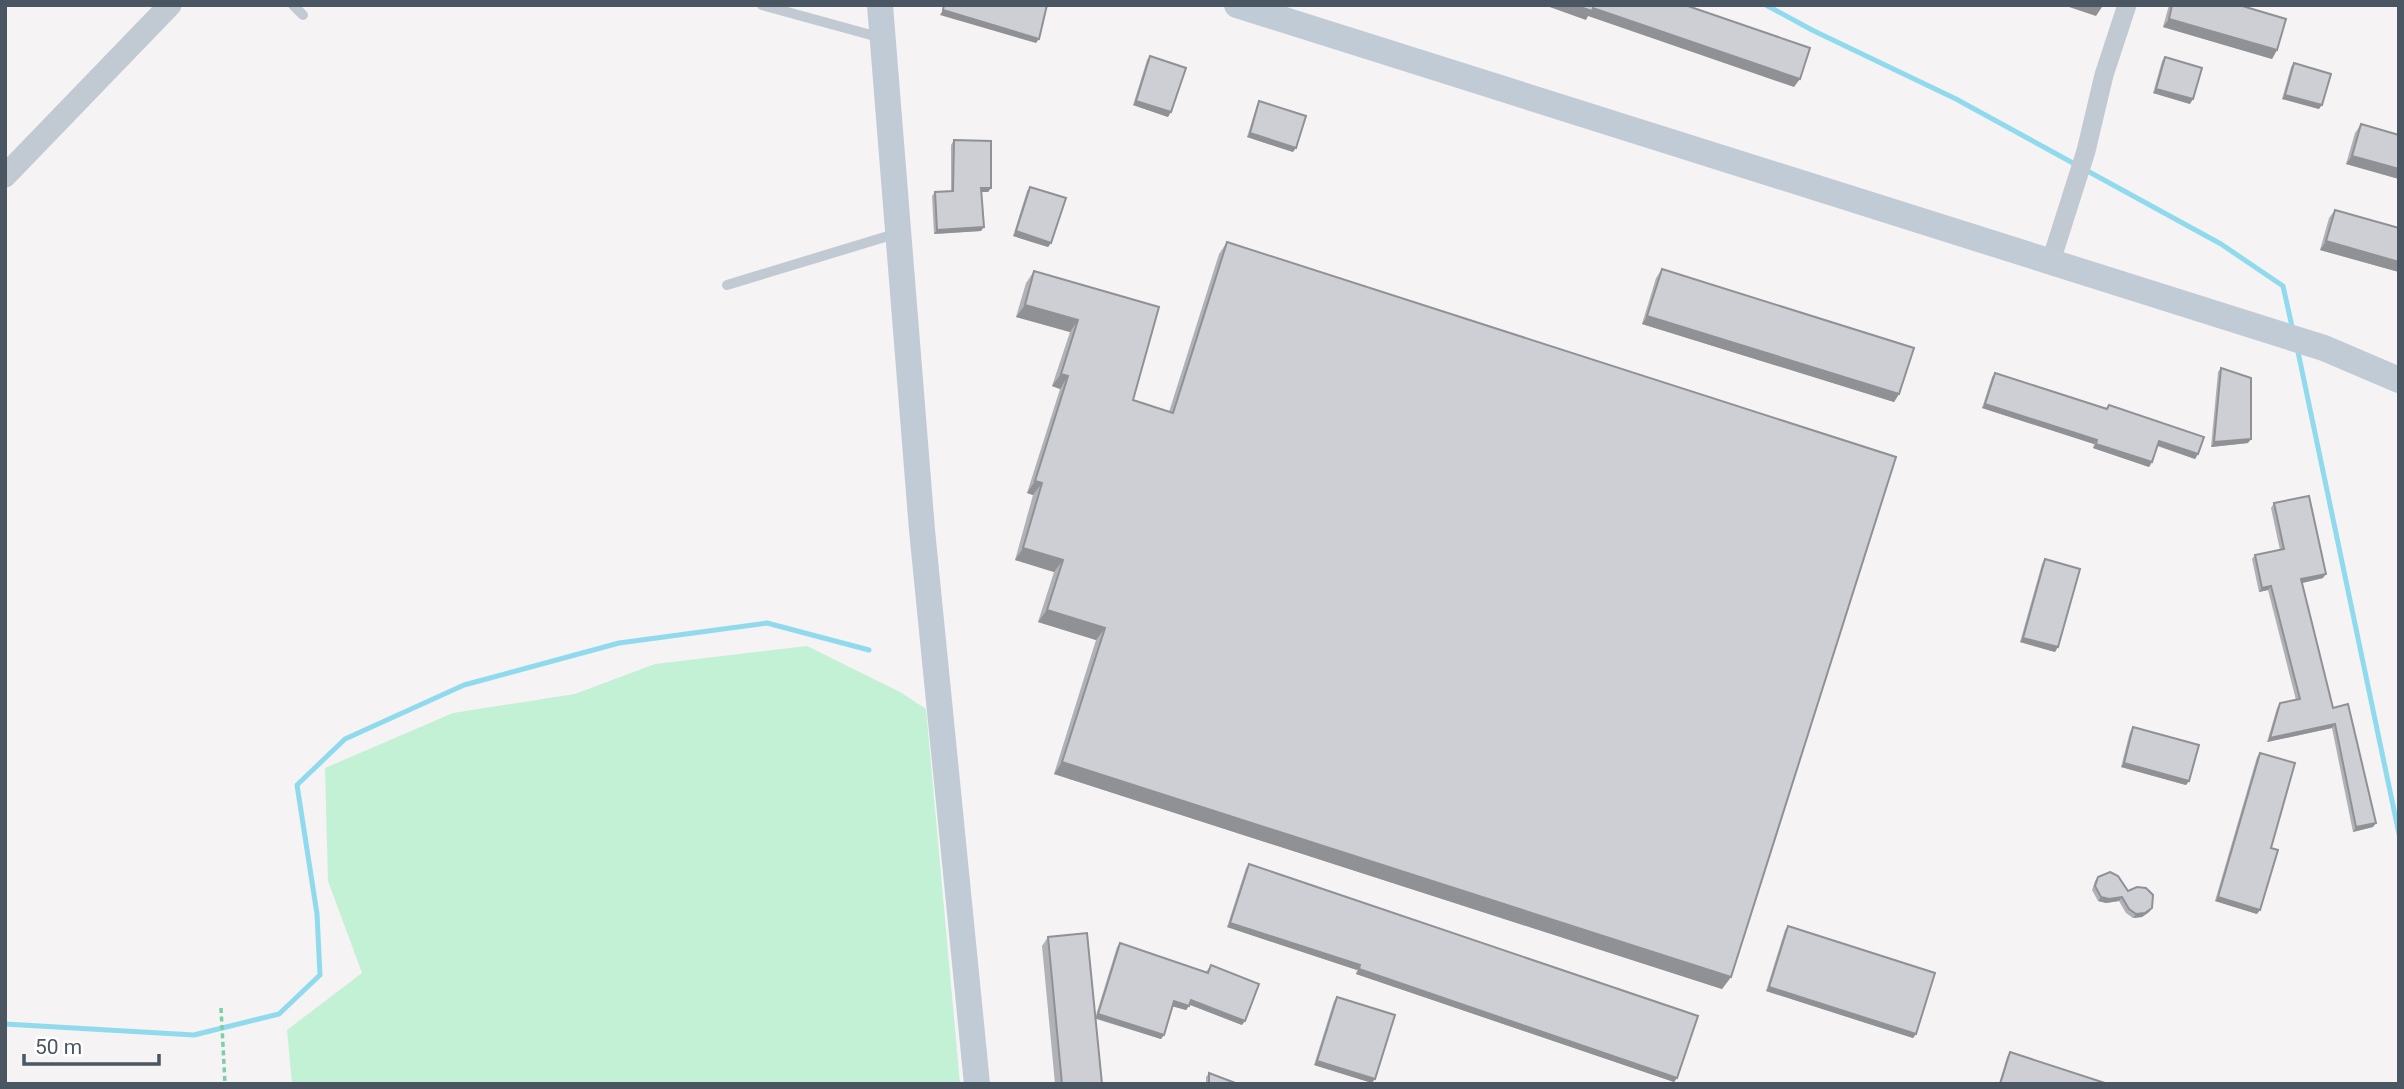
<svg xmlns="http://www.w3.org/2000/svg" width="2404" height="1089" viewBox="0 0 2404 1089" font-family="Roboto,sans-serif">
<style>
.green{fill:#c3f1d5}
.lines{fill:none;stroke-linecap:round;stroke-linejoin:round}
.stream{stroke:#90daee;stroke-width:5}
.path{stroke:#7ad0a6;stroke-width:3.5;stroke-dasharray:5 3.5;stroke-linecap:butt}
.service{stroke:#c1cad2;stroke-width:10}
.minor{stroke:#c1cad2;stroke-width:19}
.tertiary{stroke:#c1cad2;stroke-width:23}
.secondary{stroke:#c1cbd6;stroke-width:26}
.wall{fill:#b0b2b7}
.shaded-wall{fill:#909195}
.building{fill:#cdcfd5;stroke:#909195;stroke-width:2}
</style>
<rect width="100%" height="100%" fill="#f5f3f3"/>
<path class="green" d="M807,646L900,692L926,709L960,1084H292L287,1030L362,973L328,881L325,768L453,713L575,694L655,664Z"/>
<g class="lines">
<g class="stream">
<path d="M1766,5L1812,30L1956,99L2221,244L2283,286L2293,331"/>
<path d="M2297,347L2399,834"/>
<path d="M5,1024L194,1035L279,1014L320,975L317,914L297,785L345,739L464,685L619,643L767,623L869,650"/>
</g>
<path class="path" d="M221,1008L225,1084"/>
<g class="service">
<path d="M293,5L303,15"/>
<path d="M762,5L882,38"/>
<path d="M727,285L898,233"/>
</g>
<path class="minor" d="M2051,261L2086,151L2104,75L2127,5"/>
<path class="tertiary" d="M5,176L170,5"/>
<g class="secondary">
<path d="M880,5L922,530L977,1084"/>
<path d="M1237,5L2324,348L2399,380"/>
</g>
</g>
<g class="wall">
<path d="M2169,5H2239L2277,50L2272,59L2163,27Z"/>
<path d="M1150,56L1168,117L1133,105L1147,60Z"/>
<path d="M2165,57L2190,104L2153,93L2162,61Z"/>
<path d="M2294,63L2319,109L2282,99L2291,67Z"/>
<path d="M1259,101L1293,152L1247,137L1257,105Z"/>
<path d="M2361,124L2399,135V179L2346,164L2355,133Z"/>
<path d="M954,140L991,188L988,192H982L981,231L934,234L932,196L935,192L951,191V145Z"/>
<path d="M1030,187L1051,243L1048,247L1013,236L1027,191Z"/>
<path d="M2335,210L2399,228V272L2320,250L2329,218Z"/>
<path d="M1227,242L1731,977L1722,989L1054,774L1096,640L1038,622L1054,572L1015,560L1033,495L1027,493L1060,389L1052,386L1070,332L1016,317L1026,283L1034,271L1159,307L1133,400L1169,412L1219,254Z"/>
<path d="M1662,269L1899,394L1894,402L1642,324L1656,278Z"/>
<path d="M2221,368L2248,443L2211,447L2218,372Z"/>
<path d="M1995,373L2106,408L2109,405L2198,454L2195,459L2157,446L2152,462L2149,467L2093,448L2094,444L1982,408L1992,377Z"/>
<path d="M2274,503L2323,578L2302,583L2333,708L2376,823L2373,827L2353,832L2332,728L2267,742L2277,708L2280,703L2296,700L2268,590L2259,592L2252,559L2255,555L2280,550L2271,508Z"/>
<path d="M2045,559L2055,652L2020,642L2042,564Z"/>
<path d="M2133,727L2189,781L2186,785L2121,767L2130,732Z"/>
<path d="M2260,753L2271,848L2257,914L2215,901L2257,757Z"/>
<path d="M1249,864L1677,1078L1674,1082L1356,974L1357,970L1227,927L1246,868Z"/>
<path d="M2098,877L2128,891L2152,908L2149,912L2142,917L2133,918L2126,913L2119,901L2106,903L2098,901L2092,890L2095,881Z"/>
<path d="M1788,926L1916,1034L1913,1038L1766,991L1785,930Z"/>
<path d="M1048,937L1096,1015L1117,947L1120,943L1206,972L1211,965L1242,1025L1190,1005L1186,1010L1173,1006L1164,1035L1161,1039L1096,1019L1102,1084H1055L1042,946Z"/>
<path d="M1337,997L1372,1083L1314,1065L1334,1001Z"/>
<path d="M2010,1052L2108,1084H1999L2007,1057Z"/>
<path d="M1209,1073L1238,1084H1206V1077Z"/>
</g>
<g class="shaded-wall">
<path d="M1544,5H1574L1593,8L1800,79L1794,87L1588,16L1586,20Z"/>
<path d="M2063,5H2096L2102,7L2096,16Z"/>
<path d="M943,10L1039,39L1036,43L940,15Z"/>
<path d="M2169,19L2277,50L2272,59L2163,27Z"/>
<path d="M2156,89L2193,99L2190,104L2153,93Z"/>
<path d="M2285,95L2322,105L2319,109L2282,99Z"/>
<path d="M1136,101L1171,112L1168,117L1133,105Z"/>
<path d="M1250,133L1296,148L1293,152L1247,137Z"/>
<path d="M2352,156L2399,169V179L2346,164Z"/>
<path d="M981,188H991L988,192H979Z"/>
<path d="M984,227L981,231L934,234L937,230Z"/>
<path d="M1016,231L1051,243L1048,247L1013,236Z"/>
<path d="M2326,241L2399,262V272L2320,250Z"/>
<path d="M1025,305L1078,320L1070,332L1016,317Z"/>
<path d="M1647,316L1899,394L1894,402L1642,324Z"/>
<path d="M1061,374L1068,376L1060,389L1052,386Z"/>
<path d="M1985,404L2097,440L2094,444L1982,408Z"/>
<path d="M2251,439L2248,443L2211,447L2214,442Z"/>
<path d="M2159,441L2198,454L2195,459L2156,445Z"/>
<path d="M2096,444L2152,462L2149,467L2093,448Z"/>
<path d="M1035,481L1042,483L1033,495L1027,493Z"/>
<path d="M1023,548L1063,560L1054,572L1015,560Z"/>
<path d="M2326,574L2323,578L2298,584L2301,579Z"/>
<path d="M2271,586L2268,590L2259,592L2262,588Z"/>
<path d="M1047,610L1105,628L1096,640L1038,622Z"/>
<path d="M2023,638L2058,647L2055,652L2020,642Z"/>
<path d="M2335,724L2332,728L2267,742L2270,738Z"/>
<path d="M1062,762L1731,977L1722,989L1054,774Z"/>
<path d="M2124,763L2189,781L2186,785L2121,767Z"/>
<path d="M2376,823L2373,827L2353,832L2356,827Z"/>
<path d="M2101,897H2122L2119,901L2106,903L2098,901Z"/>
<path d="M2218,897L2260,910L2257,914L2215,901Z"/>
<path d="M2152,908L2149,912L2142,917L2133,918L2136,914Z"/>
<path d="M1230,923L1360,965L1357,970L1227,927Z"/>
<path d="M1359,969L1677,1078L1674,1082L1356,974Z"/>
<path d="M1769,987L1916,1034L1913,1038L1766,991Z"/>
<path d="M1191,1000L1245,1021L1242,1025L1188,1004Z"/>
<path d="M1174,1001L1189,1006L1186,1010L1171,1006Z"/>
<path d="M1098,1014L1164,1035L1161,1039L1095,1018Z"/>
<path d="M1317,1061L1375,1079L1372,1083L1314,1065Z"/>
</g>
<g class="building">
<path d="M944,5H1047L1039,39L943,10Z"/>
<path d="M1574,5H1685L1810,48L1800,79L1593,8L1592,11Z"/>
<path d="M2172,5H2239L2286,19L2277,50L2169,19Z"/>
<path d="M1150,56L1186,68L1171,112L1136,101Z"/>
<path d="M2165,57L2202,68L2193,99L2156,89Z"/>
<path d="M2294,63L2331,74L2322,105L2285,95Z"/>
<path d="M1259,101L1306,116L1296,148L1250,133Z"/>
<path d="M2361,124L2399,135V169L2352,156Z"/>
<path d="M954,140L991,141V188H981L984,227L937,230L935,192L953,191Z"/>
<path d="M1030,187L1066,198L1051,243L1016,231Z"/>
<path d="M2335,210L2399,228V262L2326,241Z"/>
<path d="M1227,242L1896,457L1731,977L1062,762L1105,628L1047,610L1063,560L1023,548L1042,483L1035,481L1068,376L1061,374L1078,320L1025,305L1034,271L1159,307L1133,400L1173,413Z"/>
<path d="M1662,269L1914,348L1899,394L1647,316Z"/>
<path d="M2221,368L2251,378V439L2214,442Z"/>
<path d="M1995,373L2107,409L2109,405L2204,437L2198,454L2159,441L2152,462L2096,444L2097,440L1985,404Z"/>
<path d="M2309,496L2326,574L2301,579L2333,708L2348,704L2376,823L2356,827L2335,724L2270,738L2280,703L2300,699L2271,586L2262,588L2255,555L2284,549L2274,503Z"/>
<path d="M2045,559L2080,569L2058,647L2023,638Z"/>
<path d="M2133,727L2199,745L2189,781L2124,763Z"/>
<path d="M2260,753L2295,763L2271,848L2278,850L2260,910L2218,897Z"/>
<path d="M1249,864L1698,1016L1677,1078L1359,969L1360,965L1230,923Z"/>
<path d="M2110,872L2118,876L2128,891L2137,887L2146,888L2153,895L2152,908L2145,913L2136,914L2129,909L2122,897L2109,899L2101,897L2095,886L2098,877Z"/>
<path d="M1788,926L1935,973L1916,1034L1769,987Z"/>
<path d="M1087,933L1102,1084H1062L1048,937Z"/>
<path d="M1120,943L1208,973L1211,965L1259,984L1245,1021L1191,1000L1189,1006L1174,1001L1164,1035L1098,1014Z"/>
<path d="M1337,997L1395,1015L1375,1079L1317,1061Z"/>
<path d="M2010,1052L2108,1084H2000Z"/>
<path d="M1209,1073L1238,1084H1209Z"/>
</g>
<rect width="2404" height="1089" fill="none" stroke="#4a5661" stroke-width="14"/>
<path d="M24 1054v10h135v-10" fill="none" stroke="#4a5661" stroke-width="3.5"/>
<text x="35" y="1054" font-size="21" fill="#4a5661" stroke="#ffffff" stroke-width="5" paint-order="stroke">50 m</text>
</svg>
